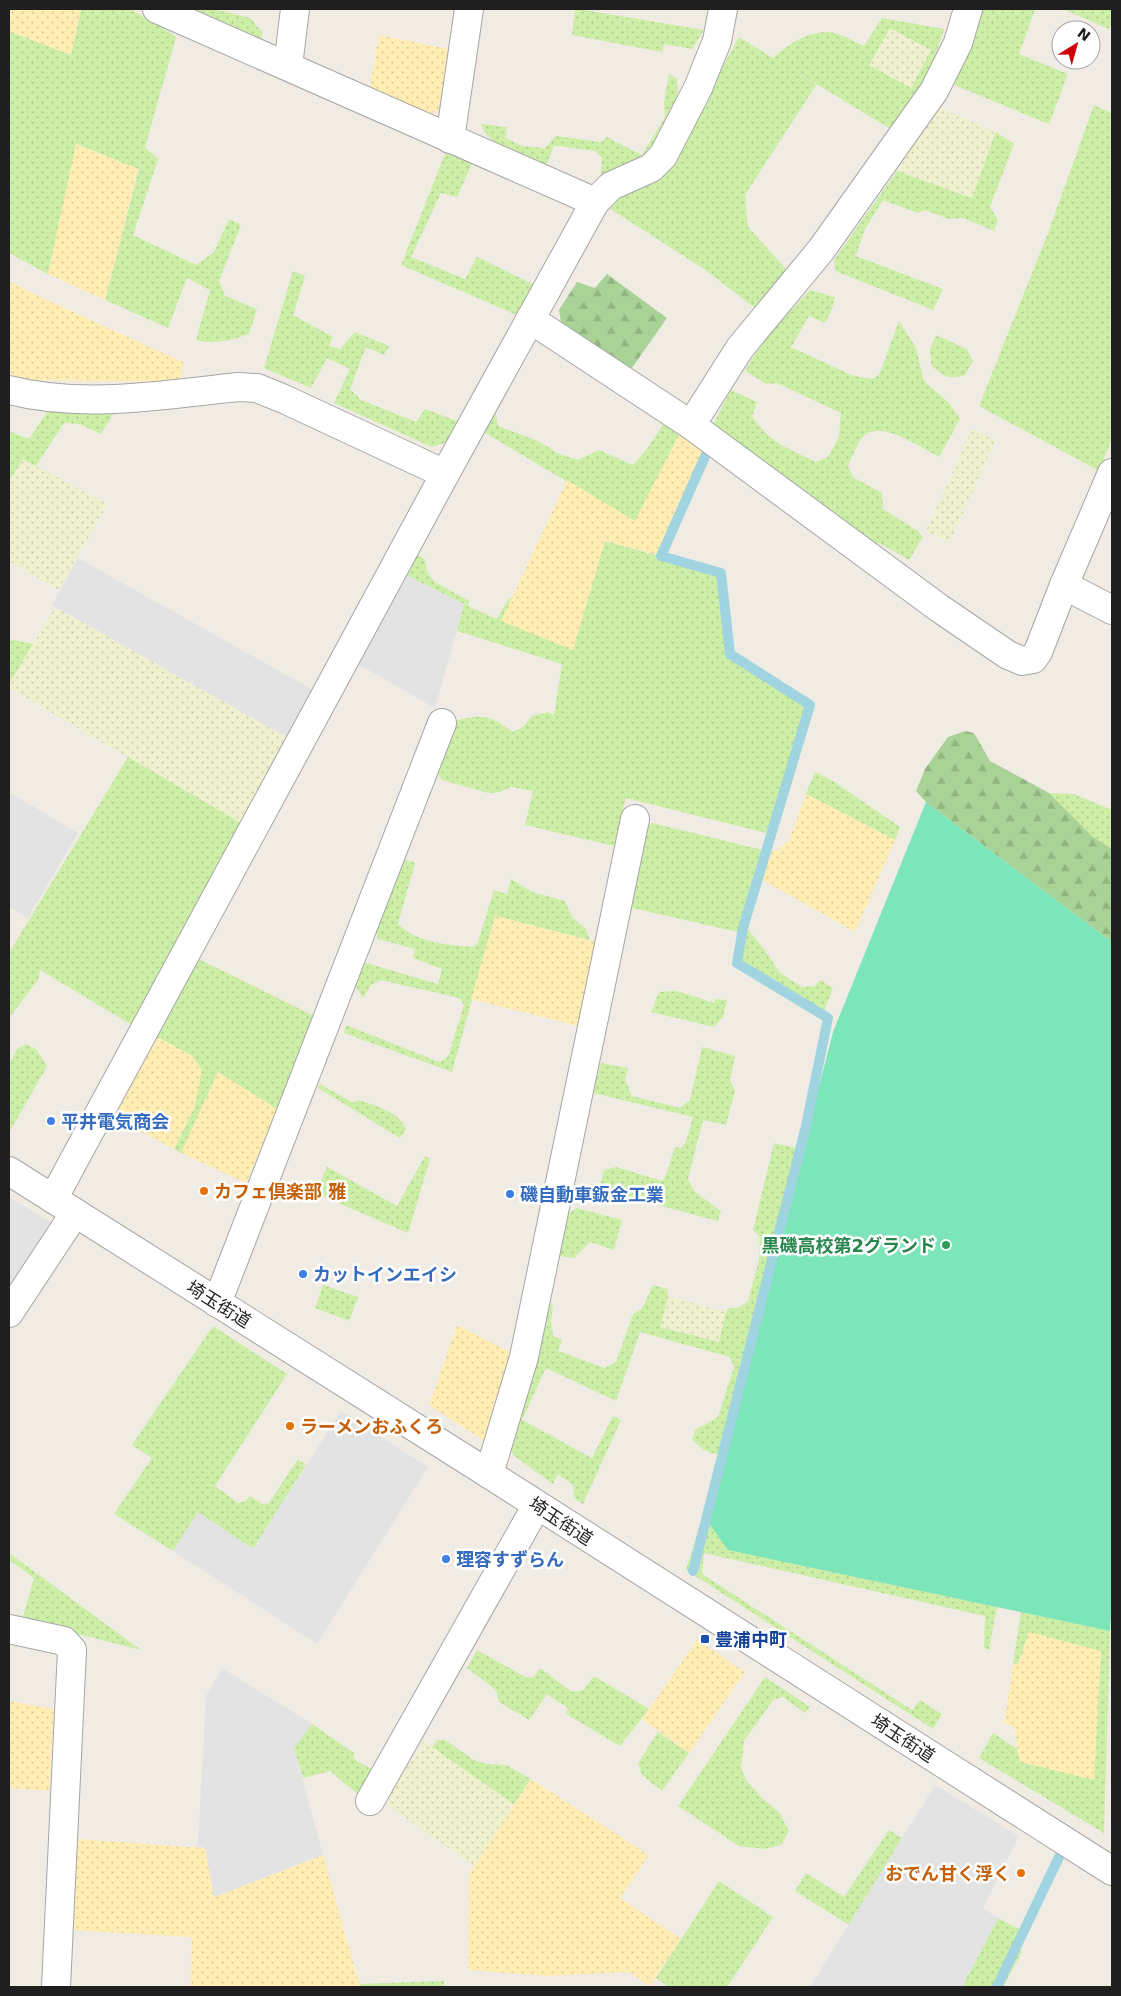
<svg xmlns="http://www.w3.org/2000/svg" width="1121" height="1996" viewBox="0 0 1121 1996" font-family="'DejaVu Sans','Noto Sans JP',sans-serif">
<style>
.farmland{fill:url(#farmland-dots)}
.grass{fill:url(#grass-dots);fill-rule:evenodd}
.forest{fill:url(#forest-firs)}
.sand{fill:url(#sand-dots)}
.pitch{fill:#7ce5b9}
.parking{fill:#e3e3e3}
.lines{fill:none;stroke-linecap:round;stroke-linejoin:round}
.stream{stroke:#a1d4e1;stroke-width:10}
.minor-casing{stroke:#a6a6a6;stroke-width:30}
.minor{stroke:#fff;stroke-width:28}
.shop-dot{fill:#3f7fe0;stroke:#fff;stroke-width:2}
.food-dot{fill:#e8710a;stroke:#fff;stroke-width:2}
.leisure-dot{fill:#2e9e5b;stroke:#fff;stroke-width:2}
.transit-dot{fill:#1a4fb4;stroke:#fff;stroke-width:2}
.labels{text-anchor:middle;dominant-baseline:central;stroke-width:5;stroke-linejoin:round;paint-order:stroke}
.shop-label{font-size:18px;font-weight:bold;fill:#366cbe;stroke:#fff;text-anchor:start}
.food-label{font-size:18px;font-weight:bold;fill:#c56008;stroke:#fff;text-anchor:start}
.leisure-label{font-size:18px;font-weight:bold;fill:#27864d;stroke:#fff;text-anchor:end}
.street-label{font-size:18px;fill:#1f1f1f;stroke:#fff}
.transit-label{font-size:18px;font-weight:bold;fill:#164399;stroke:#fff;text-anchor:start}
</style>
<defs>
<pattern id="farmland-dots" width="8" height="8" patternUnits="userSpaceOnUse" patternTransform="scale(1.25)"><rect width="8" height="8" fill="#eff0ce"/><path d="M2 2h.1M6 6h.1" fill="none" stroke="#cccdb0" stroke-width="1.8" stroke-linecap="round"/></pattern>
<pattern id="grass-dots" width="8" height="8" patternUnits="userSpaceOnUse" patternTransform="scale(1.25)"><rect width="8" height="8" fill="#cceea6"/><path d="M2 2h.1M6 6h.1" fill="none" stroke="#afcc8e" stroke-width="1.8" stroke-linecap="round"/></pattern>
<pattern id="forest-firs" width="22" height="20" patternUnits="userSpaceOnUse" patternTransform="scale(1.25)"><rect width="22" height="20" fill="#a9d296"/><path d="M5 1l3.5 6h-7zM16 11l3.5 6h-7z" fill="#91b481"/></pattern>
<pattern id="sand-dots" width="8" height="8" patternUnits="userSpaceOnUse" patternTransform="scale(1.25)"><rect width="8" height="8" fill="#ffedb3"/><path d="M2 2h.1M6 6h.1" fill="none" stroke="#dacb9a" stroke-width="1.8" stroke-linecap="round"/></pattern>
</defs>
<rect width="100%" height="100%" fill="#f0ece4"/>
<g class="farmland">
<path d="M890,27L931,50L911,89L869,65Z"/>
<path d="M936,106L996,132L972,198L897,171Z"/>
<path d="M972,429L996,440L950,542L926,531Z"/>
<path d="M23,459L108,504L58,590L9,561V481Z"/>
<path d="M55,607L288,738L243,824L9,688V684Z"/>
<path d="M668,1296L726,1312L719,1342L660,1327Z"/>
<path d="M424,1741L514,1804L474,1866L384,1803Z"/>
</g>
<g class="grass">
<path d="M81,9H129L161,26L176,37L145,147L158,159L133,235L196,265L214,252L229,219L241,225L219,281L225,296L257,309L249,334C234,340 211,345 196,340L210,290L187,278L168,328L105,300L141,161L138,169L77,144L48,274L9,253V31L71,55Z"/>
<path d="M197,9H215L250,18L262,32V42L196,15Z"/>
<path d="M575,9H578L704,30L692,49L664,44L662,52L572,35Z"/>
<path d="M983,9H1035L1019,54L1068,74L1049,124L954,85L951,79Z"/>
<path d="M1063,9H1112V22L1109,29Z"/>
<path d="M882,18L944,29L933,62L918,95L894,131L800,74L816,85L745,195L748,227L787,270L759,311L704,269L609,208L617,194L704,101L739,37L773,58C789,44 806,32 828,32C839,32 854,42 864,46ZM890,28L931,50L911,88L869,65Z"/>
<path d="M669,74L677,79L678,102L646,158L624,168L601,174L602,158L595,151L559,146H554L546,165C527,157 487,147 481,124L507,127L506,138L522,146L545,148L556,136L601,142L607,137L642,155L665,117L664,102Z"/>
<path d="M1094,105L1112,113V438L1099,471L979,406L1048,233Z"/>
<path d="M996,132L1014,144L990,207L998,220L994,231L963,218L949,219L925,210L918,213L883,200L864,231L856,256L943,289L933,310L835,271L834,260L897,171L972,198Z"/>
<path d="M447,149L473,161L457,197L441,193L411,257L465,279L477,257L535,285L519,316L401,265Z"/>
<path d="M293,271L305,276L293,315L333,337L329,346L340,349L355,332L389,346L384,355L366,347L350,389L361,400L416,422L425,409L462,423L450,441L432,447L334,403L350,369L327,358L311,388L264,368Z"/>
<path d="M810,290L835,297L832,309L825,323L809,316L791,347L851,375L872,379L879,375L899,321L916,348L924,381L950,404L960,419L939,457C921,448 878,417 862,438C856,446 852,457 848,466L853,477L882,493L883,509L918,531L923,537L909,560L879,543L870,546L710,430L731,390L757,402L752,416C772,445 786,447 816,462L828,457L839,437L841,413L777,383L766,384L745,371L762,342Z"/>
<path d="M936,335L967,349L973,361L965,375C947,380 944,377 931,365L930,349Z"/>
<path d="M495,410L498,426L538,441L559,454L578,460L599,450L633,465L647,449L666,420L681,431L635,522L480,430Z"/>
<path d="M48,411L114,413L101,434L79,424L64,423L36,466L23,459L9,481V431L29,439Z"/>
<path d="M605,541L721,573L730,654L810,705L766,833L626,798L614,846L525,825L533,791L511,787L500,792L488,793L442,780L435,770L454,721C479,714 491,714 512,732L523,727L532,716L548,712L554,715L562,664L457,631L464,604L406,575L416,554L425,559L427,572L435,582L469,601L468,606L497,619L508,600L525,586L580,625Z"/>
<path d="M9,639L33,644L9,684Z"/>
<path d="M128,757L243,824L132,1025L40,970L38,980L9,1018V953Z"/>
<path d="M815,772L833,781L900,827L895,840L806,794Z"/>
<path d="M1049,793L1074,794L1112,810V849L1093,837Z"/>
<path d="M652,823L767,851L761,879L746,927L764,949L780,973L802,987L815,986L820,980L833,988L823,1014L737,963L742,933L628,907L642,830Z"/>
<path d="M404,859L415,863L398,924C417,943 447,945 473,947L478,942L494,890L507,894L511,879L532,892L565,901L572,917L586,929L590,940L495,916L452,1072L344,1033L346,1025L439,1062L448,1057L464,1005L459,998L381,980L371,985L363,998L355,985L363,962L438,984L442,969L413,958L415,949L378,939L375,929Z"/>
<path d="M195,957L316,1017L278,1110L218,1072L181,1153L174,1149L195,1106L154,1035Z"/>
<path d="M677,991L714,1003L715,999L727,1000L723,1017L714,1027L651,1012L659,992Z"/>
<path d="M26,1044L36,1049L47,1066L9,1133V1065L17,1049Z"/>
<path d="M702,1047L735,1056L730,1080L735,1091L726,1125L703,1120L688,1179L694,1191L721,1211L718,1221L599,1189L604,1170L616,1167L662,1181L666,1175L675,1147L681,1148L686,1142L693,1117L593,1093L601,1063L628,1068L625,1080L632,1096L680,1108L690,1100Z"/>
<path d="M320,1084L353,1103L358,1100C376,1106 398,1111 406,1129L400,1138L318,1088Z"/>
<path d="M774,1143L801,1149L726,1458L704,1450L692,1440L695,1430L718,1417L734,1367L730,1357L640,1332L616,1401L546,1368L522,1420L592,1458L613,1416L621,1420L583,1504L574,1498L573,1485L558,1474L553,1484L513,1455L510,1435L548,1299L553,1307L551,1320L553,1336L562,1340L558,1351L605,1368L616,1362L633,1314L642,1309L653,1285L667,1289L668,1296L660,1327L719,1342L726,1312L729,1308H738L748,1301L759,1260L760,1237L753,1230Z"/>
<path d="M425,1156L430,1159L408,1233L315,1193L327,1167L397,1206Z"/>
<path d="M576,1208L622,1220L614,1250L590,1242L574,1258L559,1256L567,1215Z"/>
<path d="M323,1285L358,1297L349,1321L315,1308Z"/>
<path d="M213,1326L287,1374L215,1486L238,1503L246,1501L250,1496L262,1504L269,1503L298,1459L306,1465L253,1549L198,1513L173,1551L114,1514L152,1458L132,1445Z"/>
<path d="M701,1521L708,1522L728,1550L997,1607L989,1650L984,1648L985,1616L704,1553L702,1574L912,1710L920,1700L942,1714L933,1729L686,1570Z"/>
<path d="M9,1553L141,1650L22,1620L34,1578L9,1560Z"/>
<path d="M1021,1612L1110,1631L1104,1833L979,1758L993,1733L1017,1749L1020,1762L1018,1664H1013Z"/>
<path d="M477,1650L527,1678L534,1677L540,1668L572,1692L583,1690L594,1676L649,1709L620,1746L566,1714L568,1708L547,1694L529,1720L499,1702L496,1690L467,1668Z"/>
<path d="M765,1677L810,1707L805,1713L783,1697L773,1700L744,1741L741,1768L746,1780L763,1799L779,1812L789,1831L781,1845L764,1849L739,1846L678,1806Z"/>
<path d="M312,1724L354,1753V1759L376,1772L361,1797L330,1771L303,1778L294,1748Z"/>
<path d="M658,1732L689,1753L662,1791L642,1775L638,1763Z"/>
<path d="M437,1740H445L474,1760L488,1764L506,1765L531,1779L514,1804L432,1747Z"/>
<path d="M889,1830L902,1838L849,1925L795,1891L806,1873L844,1897Z"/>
<path d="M719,1881L773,1917L727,1987H669L656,1978Z"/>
<path d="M998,1918L1021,1930L1015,1943L1022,1952L1003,1987H962Z"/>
<path d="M444,1981V1987H360L359,1984Z"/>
</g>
<g class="forest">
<path d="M607,274L667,318L629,372L561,322L559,310L577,282L595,288Z"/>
<path d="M965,731L974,733L990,761L1049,793L1093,837L1112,849V942L926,802L916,791L925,769L948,737Z"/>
</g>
<g class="sand">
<path d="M9,9H81L71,55L9,31Z"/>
<path d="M379,35L448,49L441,109L424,116L369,91Z"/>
<path d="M76,144L138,169L105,300L48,274Z"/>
<path d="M9,281L36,295L183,362L180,382L19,380L9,378Z"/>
<path d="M681,431L705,447L658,555L605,541L573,650L501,621L567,480L635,521Z"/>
<path d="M806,794L895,840L855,932L761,879L767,851L778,850L789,840Z"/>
<path d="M495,916L600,943L583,1027L471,999Z"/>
<path d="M154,1035L192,1056L202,1070L195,1106L174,1149L112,1116Z"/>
<path d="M218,1072L278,1110L246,1183L181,1153Z"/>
<path d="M457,1325L512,1353L486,1442L429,1405Z"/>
<path d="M1029,1632L1101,1651L1094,1780L1020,1762L1017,1749L1016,1728L1004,1723L1013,1664H1018Z"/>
<path d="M697,1640L745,1672L689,1753L642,1719Z"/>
<path d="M9,1701L54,1709L49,1791L9,1788Z"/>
<path d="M531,1779L649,1855L620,1898L681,1939L650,1986L629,1972L548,1976L468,1970L469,1874Z"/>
<path d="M75,1839L205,1848L215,1897L323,1855L360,1987H190L192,1937L69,1930Z"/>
</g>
<path class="pitch" d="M926,802L1112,942V1597L1110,1631L728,1550L708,1522L833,1032Z"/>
<g class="parking">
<path d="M78,558L315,691L288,738L52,605Z"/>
<path d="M406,575L464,604L435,708L356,663Z"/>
<path d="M9,792L78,833L28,918L9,907Z"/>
<path d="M9,1197L51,1222L9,1287Z"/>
<path d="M341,1411L428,1467L317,1644L173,1551L198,1512L253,1549Z"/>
<path d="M222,1668L312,1724L294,1748L323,1855L214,1897L205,1848L198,1846L206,1696Z"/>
<path d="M935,1785L1019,1836L983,1908L998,1918L962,1987H810Z"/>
</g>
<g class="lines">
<g class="stream">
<path d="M693,1571L806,1126L828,1018L737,963L743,928L810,705L730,654L721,573L661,556L707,452L706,442"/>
<path d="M997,1987L1059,1857"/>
</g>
<defs>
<g id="minor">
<path d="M288,66L295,9"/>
<path d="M450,139L469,9"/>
<path d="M595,202L611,186L651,168L663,156L698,88L717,41L723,9"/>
<path d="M530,319L691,425L939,608L1008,655L1022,661L1033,659L1038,652L1064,585L1112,473"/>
<path d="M9,390C84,409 162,395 238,387L257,388L284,399L445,474"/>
<path d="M691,425L740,348L821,250L934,91L958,43L968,9"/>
<path d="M1064,585L1112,610"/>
<path d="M9,1171L489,1474L1112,1871"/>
<path d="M53,1199L445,474L595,202L157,9"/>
<path d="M217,1303L442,723"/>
<path d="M9,1313L75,1213"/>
<path d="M489,1474L524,1357L635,819"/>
<path d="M9,1629L64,1641L72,1650L56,1987"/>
<path d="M370,1801L537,1505"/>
</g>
</defs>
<use href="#minor" class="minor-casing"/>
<use href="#minor" class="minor"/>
</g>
<g class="shop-dot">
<circle cx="51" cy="1121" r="5"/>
<circle cx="510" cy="1194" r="5"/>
<circle cx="303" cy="1274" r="5"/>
<circle cx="446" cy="1559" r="5"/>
</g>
<g class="food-dot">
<circle cx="204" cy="1191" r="5"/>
<circle cx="290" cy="1426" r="5"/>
<circle cx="1021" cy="1873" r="5"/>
</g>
<circle class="leisure-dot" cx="946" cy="1245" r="5"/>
<rect class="transit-dot" x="700" y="1634" width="10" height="10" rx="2.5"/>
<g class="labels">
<g class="shop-label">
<text x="61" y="1121">平井電気商会</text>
<text x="520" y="1194">磯自動車鈑金工業</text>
<text x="313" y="1274">カットインエイシ</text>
<text x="456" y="1559">理容すずらん</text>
</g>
<g class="food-label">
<text x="214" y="1191">カフェ倶楽部 雅</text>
<text x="300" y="1426">ラーメンおふくろ</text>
<text x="1011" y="1873" text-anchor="end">おでん甘く浮く</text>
</g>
<g class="leisure-label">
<text x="936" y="1245">黒磯高校第2グランド</text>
</g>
<g class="street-label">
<text transform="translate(219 1304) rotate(32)">埼玉街道</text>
<text transform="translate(561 1521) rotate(33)">埼玉街道</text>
<text transform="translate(903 1738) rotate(33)">埼玉街道</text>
</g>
<g class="transit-label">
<text x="715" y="1639">豊浦中町</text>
</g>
</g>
<rect width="1121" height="1996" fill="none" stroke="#1f1f1f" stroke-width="20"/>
<g transform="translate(1076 45) rotate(37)"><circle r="24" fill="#ffffff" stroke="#a5a5a5"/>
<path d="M0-4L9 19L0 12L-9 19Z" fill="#cd0006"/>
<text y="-8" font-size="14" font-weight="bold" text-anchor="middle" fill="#1f1f1f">N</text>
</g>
</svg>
